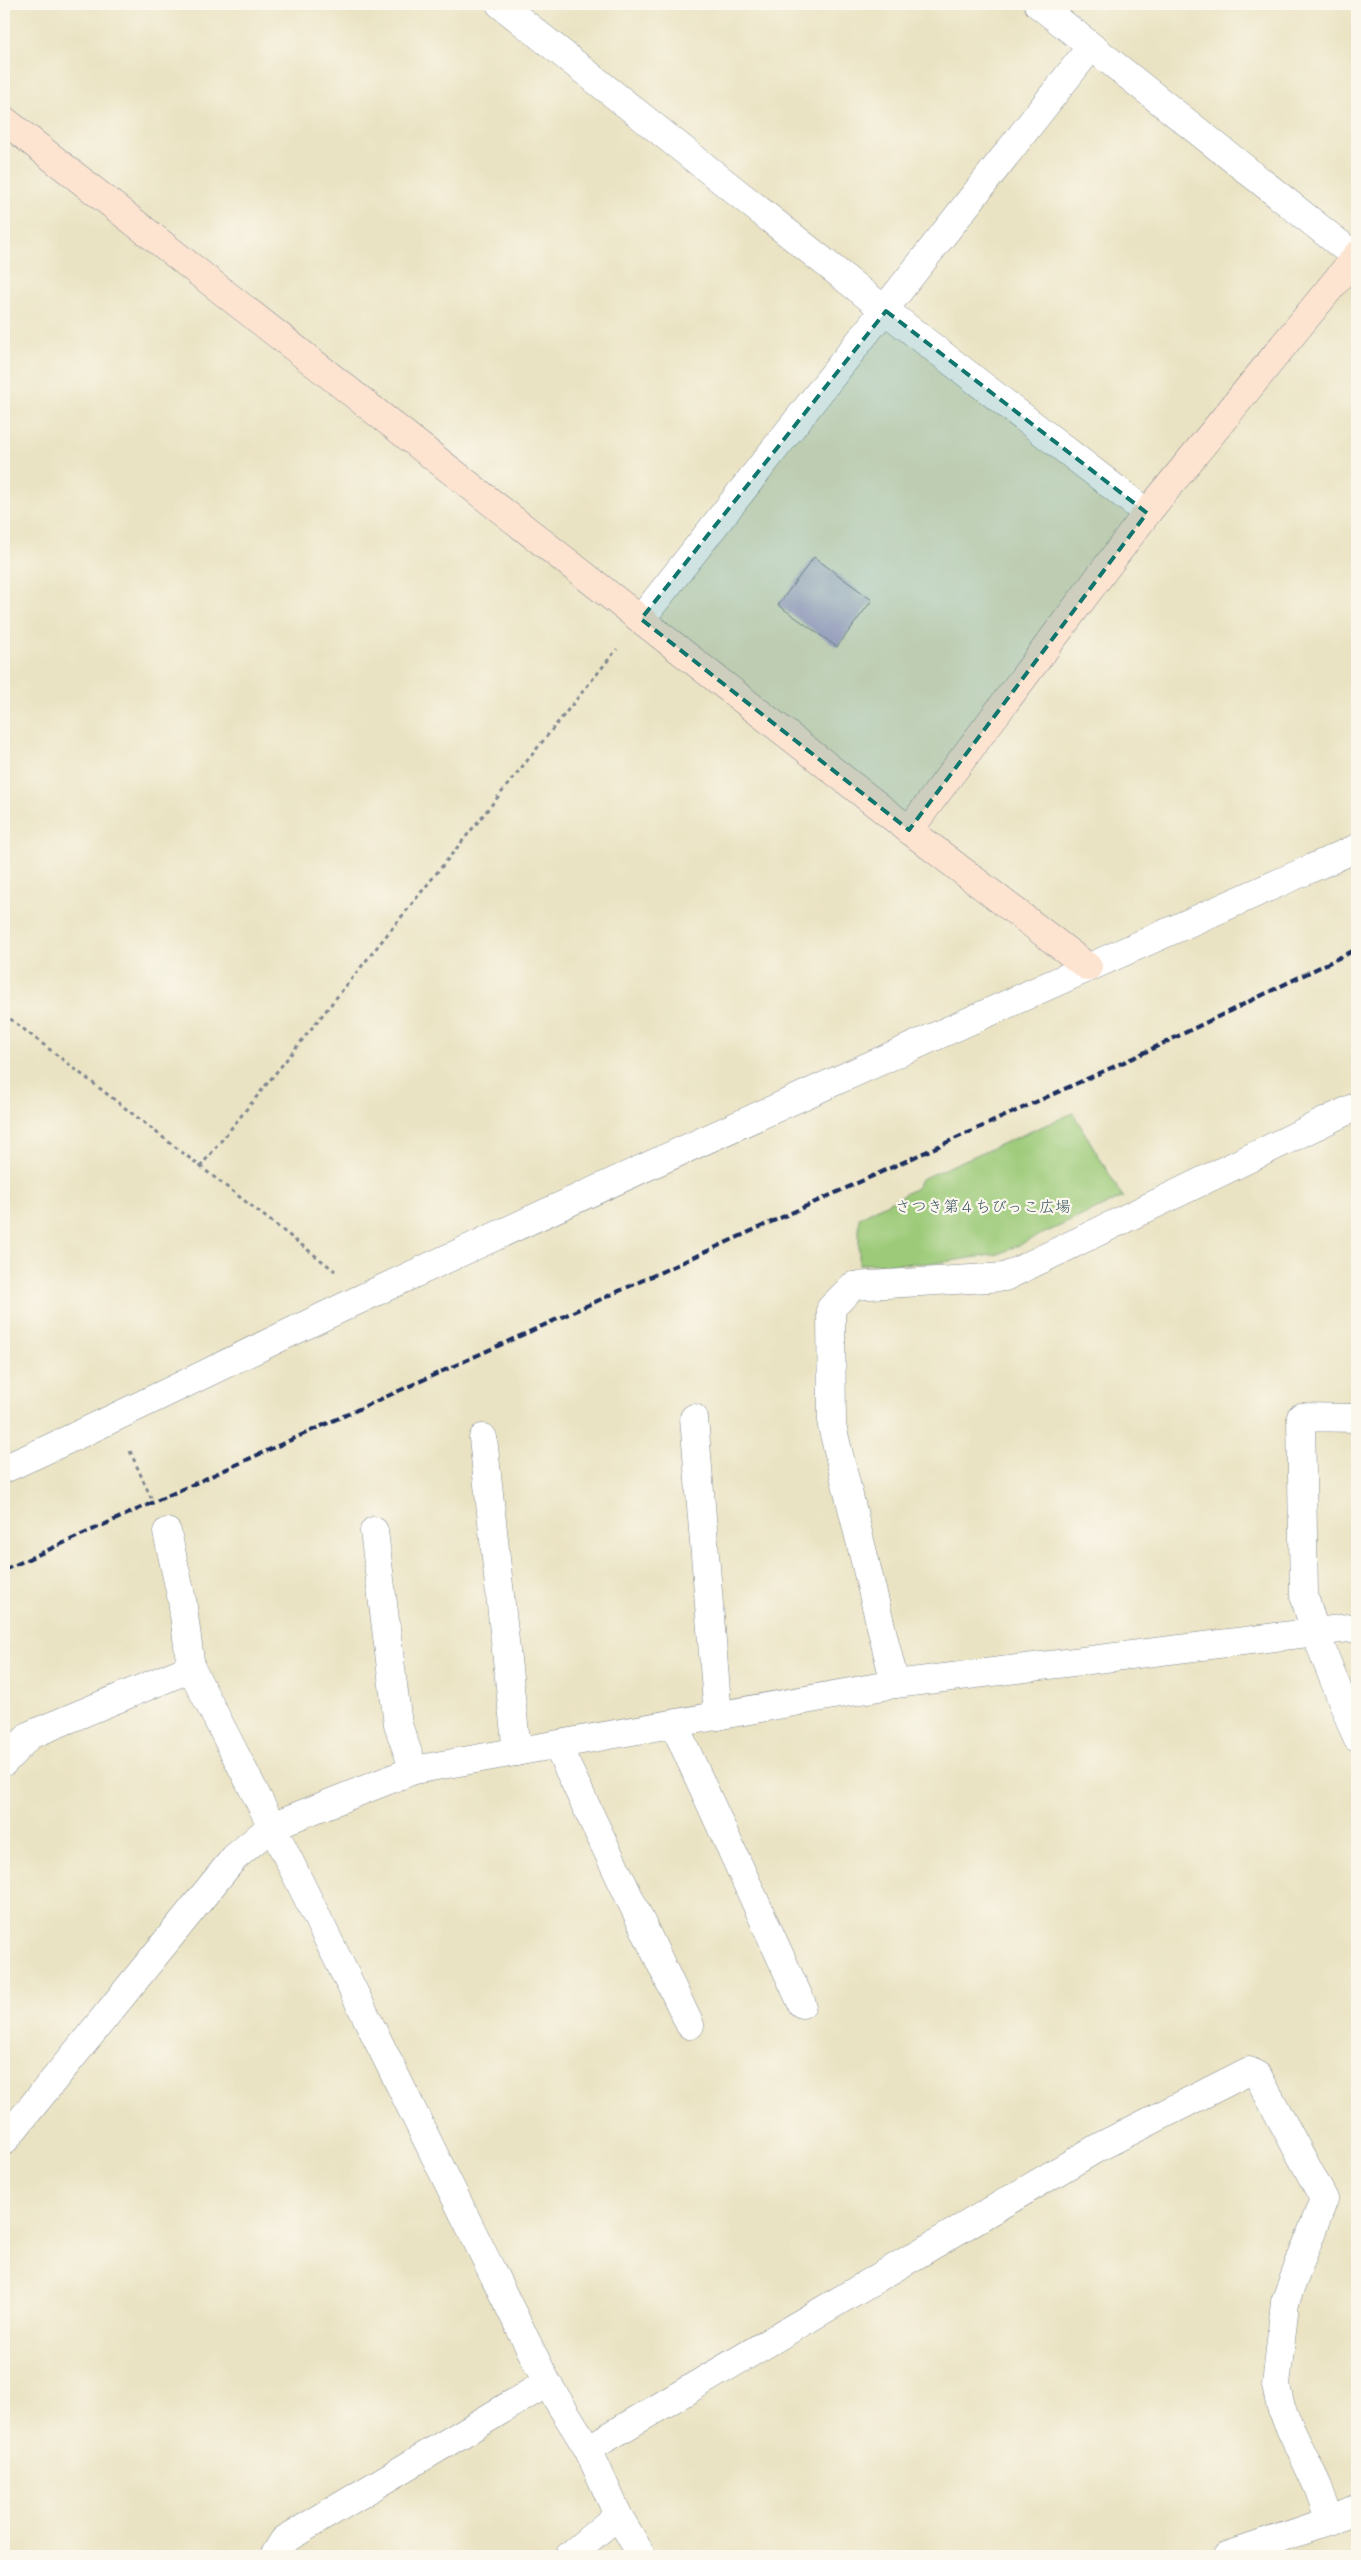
<svg xmlns="http://www.w3.org/2000/svg" width="1361" height="2560" viewBox="0 0 1361 2560" font-family="'Patrick Hand','Klee One',sans-serif">
<style>
.green{fill:#9cca78;stroke:#5c7c6b}
.building{fill:#b4a2cf}
.lines{fill:none;stroke-linecap:round;stroke-linejoin:round}
.street-casing{stroke:#828990;stroke-width:29}
.secondary-casing{stroke:#828990;stroke-width:29}
.path{stroke:#828990;stroke-width:3;stroke-dasharray:4 4;stroke-linecap:butt}
.street{stroke:#fff;stroke-width:28}
.secondary{stroke:#fde4d1;stroke-width:28}
.rail{stroke:#1b2f5e;stroke-width:4;stroke-dasharray:8 4;stroke-linecap:butt}
.marked{fill:#0f766e;fill-opacity:0.2;stroke:#0f766e;stroke-width:4;stroke-dasharray:10 6;stroke-linejoin:round}
.labels{text-anchor:middle;dominant-baseline:central;stroke-width:4.5;stroke-linejoin:round;paint-order:stroke}
.park-label{font-size:16px;fill:#3b5664;stroke:#fbf7ec}
</style>
<rect width="100%" height="100%" fill="#fbf7ec"/>
<filter id="ink" filterUnits="userSpaceOnUse"><feTurbulence type="fractalNoise" baseFrequency=".02" numOctaves="2"/><feDisplacementMap in="SourceGraphic" scale="10" xChannelSelector="R" yChannelSelector="G"/><feConvolveMatrix kernelMatrix="1 2 1 2 8 2 1 2 1" color-interpolation-filters="sRGB"/></filter>
<filter id="wash" filterUnits="userSpaceOnUse"><feTurbulence type="fractalNoise" baseFrequency=".0096" numOctaves="4" result="noise"/><feDisplacementMap in="SourceGraphic" scale="20" xChannelSelector="R" yChannelSelector="G"/><feGaussianBlur stdDeviation="1.12" result="paint"/><feColorMatrix in="noise" values="0 0 0 0 0 0 0 0 0 0 0 0 0 0 0 0 0 1.4 0 .05"/><feComposite in="paint" operator="in"/></filter>
<g filter="url(#wash)">
<rect width="100%" height="100%" fill="#eae3c3"/>
<path class="green" d="M1073,1113L1123,1197L999,1254L936,1263L859,1264V1218L916,1188L921,1179Z"/>
<g id="blocks">
<path class="building" d="M814,557L872,600L837,647L778,605Z"/>
</g>
</g>
<g filter="url(#ink)">
<use href="#blocks" fill-opacity="0" stroke="#828990" stroke-width="1"/>
<g class="lines">
<defs>
<g id="street">
<path d="M500,4L886,311L1147,513"/>
<path d="M1038,4L1356,257"/>
<path d="M641,619L1090,48"/>
<path d="M694,1418L718,1716"/>
<path d="M1357,1418L1301,1417L1304,1595L1315,1632L1357,1738"/>
<path d="M483,1438L517,1752"/>
<path d="M4,1469C127,1414 247,1352 369,1295C696,1142 1027,995 1357,848"/>
<path d="M374,1531L398,1725L414,1770"/>
<path d="M167,1532L182,1600L191,1668L272,1826L547,2383L588,2449L618,2515L642,2556"/>
<path d="M895,1684L832,1426L831,1308L853,1286L1005,1277L1357,1106"/>
<path d="M674,1724L802,2004"/>
<path d="M557,1745L690,2025"/>
<path d="M4,1762L30,1735L191,1668"/>
<path d="M4,2141L234,1858L272,1826L414,1770L895,1684L1357,1627"/>
<path d="M588,2449L1099,2147L1249,2071L1258,2076L1324,2199L1285,2302L1276,2386L1281,2408L1318,2487L1330,2521"/>
<path d="M274,2556L284,2540L547,2383"/>
<path d="M569,2556L618,2515"/>
<path d="M1227,2556L1330,2521L1357,2509"/>
</g>
<g id="secondary">
<path d="M4,120L909,830L1088,967"/>
<path d="M909,830L1147,513L1357,255"/>
</g>
</defs>
<use href="#street" class="street-casing"/>
<use href="#secondary" class="secondary-casing"/>
<g class="path">
<path d="M4,1014L335,1271"/>
<path d="M200,1167L617,649"/>
<path d="M130,1451L152,1500"/>
</g>
<use href="#street" class="street"/>
<use href="#secondary" class="secondary"/>
<path class="rail" d="M4,1570L1135,1057L1357,949"/>
</g>
</g>
<path class="marked" d="M886,311L1147,513L909,830L641,619Z"/>
<g class="labels">
<g class="park-label">
<text x="983" y="1206">さつき第４ちびっこ広場</text>
</g>
</g>
<rect width="1361" height="2560" fill="none" stroke="#fbf7ec" stroke-width="20"/>
</svg>
